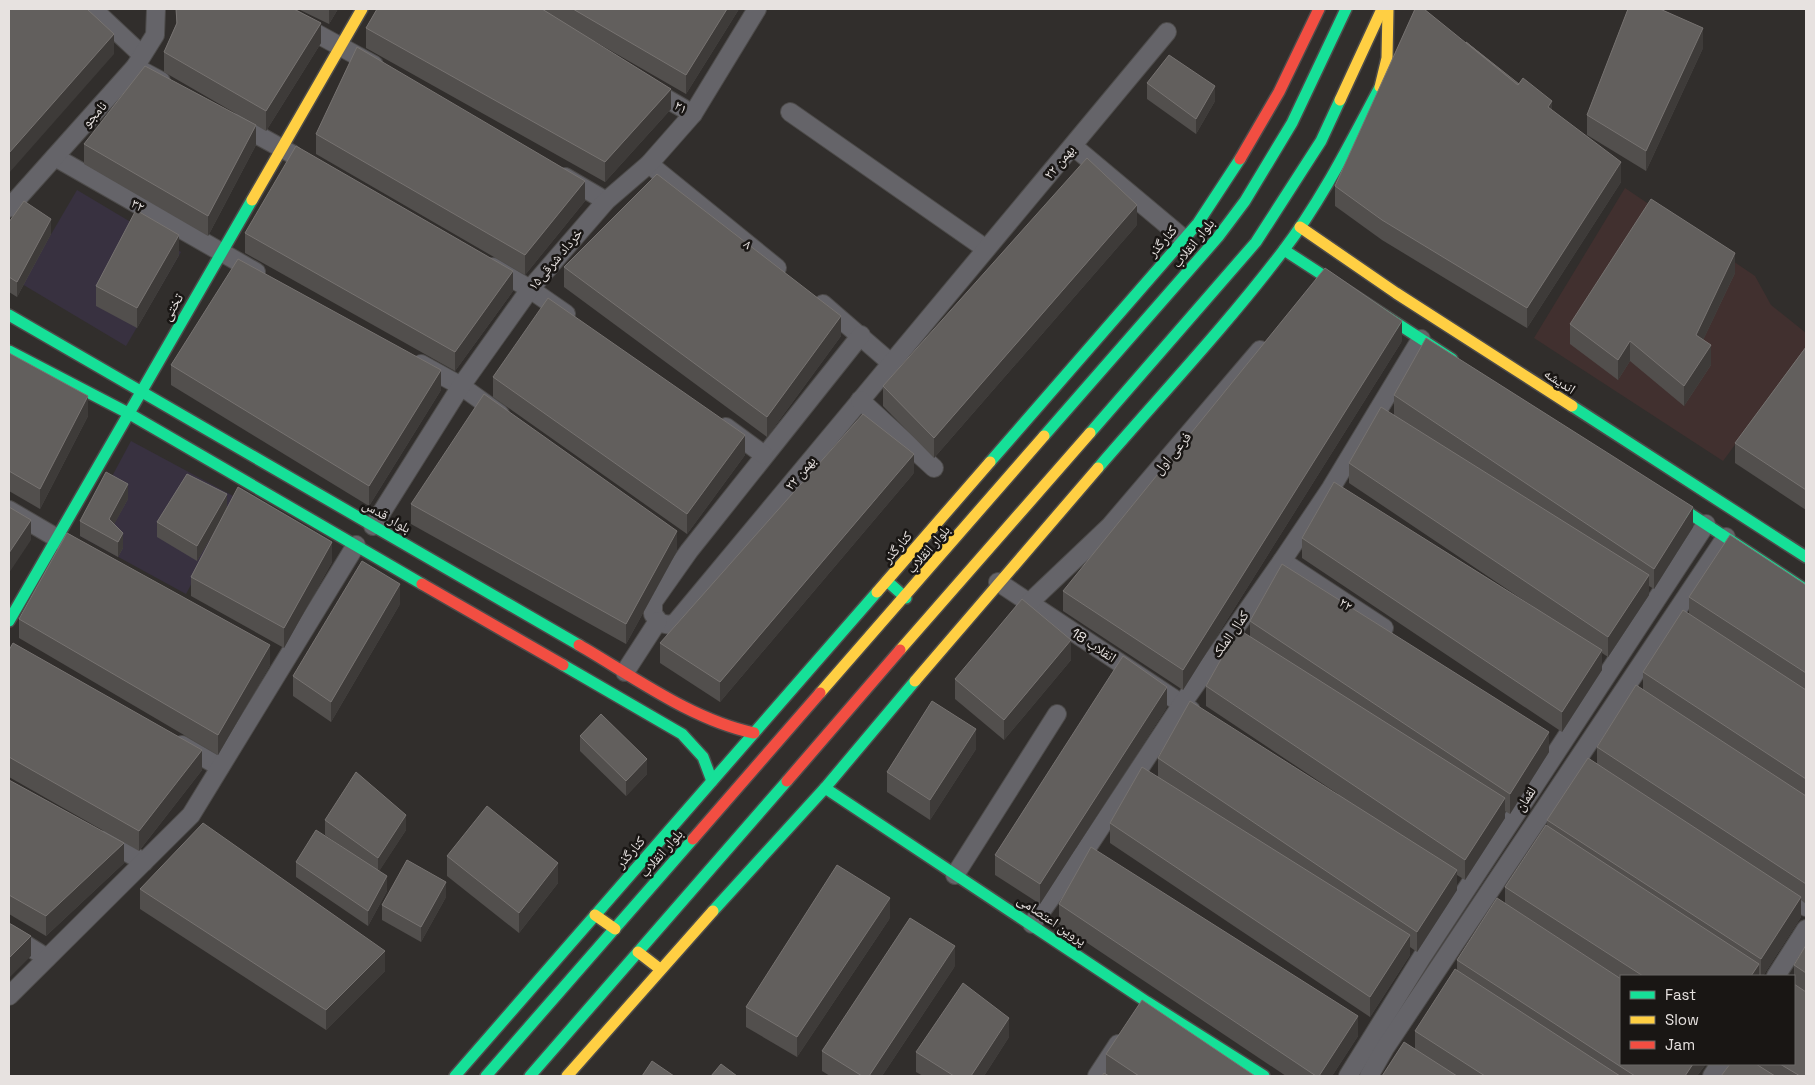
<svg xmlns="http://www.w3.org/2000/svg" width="1815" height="1085" viewBox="0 0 1815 1085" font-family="'Space Grotesk','Noto Naskh Arabic',sans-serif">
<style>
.education{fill:#383140}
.medical{fill:#41302f}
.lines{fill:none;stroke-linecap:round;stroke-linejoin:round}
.street-casing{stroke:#4d4b4a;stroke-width:20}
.fast-casing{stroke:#4d4b4a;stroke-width:14}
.slow-casing{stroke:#4d4b4a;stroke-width:14}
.jam-casing{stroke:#4d4b4a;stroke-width:14}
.street{stroke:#656469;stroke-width:18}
.fast{stroke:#16e098;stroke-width:11}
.slow{stroke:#ffcf43;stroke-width:11}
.jam{stroke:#f24e42;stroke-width:11}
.wall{fill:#524f4d}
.shaded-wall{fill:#3e3b39}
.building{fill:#625f5d;stroke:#777371}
.labels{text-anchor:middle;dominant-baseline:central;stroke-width:5;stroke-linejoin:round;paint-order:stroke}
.street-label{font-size:14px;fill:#e7e2e0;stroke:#191614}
</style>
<rect width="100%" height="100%" fill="#312e2c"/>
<g class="education">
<path d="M77,190L181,252L126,346L22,284Z"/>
<path d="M131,441L237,498L186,594L80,536Z"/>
</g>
<path class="medical" d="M1625,188L1755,276L1771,305L1806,333V349L1723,461L1534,338Z"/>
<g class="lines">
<defs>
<g id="street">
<path d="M93,9L142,55"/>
<path d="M272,9L374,65"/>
<path d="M135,67L161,81"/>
<path d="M650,89L693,114"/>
<path d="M790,112L986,249"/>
<path d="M236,123L292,154"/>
<path d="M1073,146L1184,239"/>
<path d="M55,157L256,272"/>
<path d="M649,164L777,268"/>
<path d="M565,177L606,201"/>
<path d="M9,208L135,67L155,35L156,9"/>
<path d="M493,267L530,289L566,314"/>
<path d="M823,304L891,363"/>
<path d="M861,335L689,551L653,602V614L660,623L670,625L676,622L1167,32"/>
<path d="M421,364L461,386L500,414"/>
<path d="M860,400L934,468"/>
<path d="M726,427L764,455"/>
<path d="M9,510L67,544"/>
<path d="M373,526L461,386L530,289L606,201L649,164L693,114L757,9"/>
<path d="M1282,561L1384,628"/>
<path d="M998,582L1191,710"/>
<path d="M1030,602L1110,526L1260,350"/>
<path d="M625,672L658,621"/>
<path d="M182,745L220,767"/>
<path d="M105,840L144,862"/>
<path d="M955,875L1057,714"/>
<path d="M1782,891L1806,907"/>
<path d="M1032,924L1085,851L1182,704L1282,561L1331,488L1421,339"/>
<path d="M9,934L47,958"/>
<path d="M1776,976L1806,929"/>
<path d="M9,996L191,815L356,545"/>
<path d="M1097,1076L1118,1044"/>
<path d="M1348,1076L1422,957L1706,524"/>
<path d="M1369,1076L1385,1048L1726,537"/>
<path d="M1712,1076L1720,1064"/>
</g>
<g id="fast">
<path d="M1284,250L1452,359"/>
<path d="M9,315L579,645"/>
<path d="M9,351L128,413L422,584"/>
<path d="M1572,406L1806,557"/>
<path d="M1090,433L1256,242L1321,141L1340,100"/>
<path d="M1044,436L1218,237L1245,201L1292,123L1346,9"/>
<path d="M990,462L1198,223L1240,159"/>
<path d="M1098,468C1160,396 1226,326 1283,251C1322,200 1350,143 1380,87"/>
<path d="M1666,498L1806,590"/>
<path d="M887,581L906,598"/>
<path d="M9,621L252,200"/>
<path d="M563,665L682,734L703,757L712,781"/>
<path d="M825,788L1147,1002L1264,1076"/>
<path d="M713,911L825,788L915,681"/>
<path d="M455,1076L877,592"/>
<path d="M486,1076L693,839"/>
<path d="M530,1076L787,781"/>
</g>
<g id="slow">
<path d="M1380,87L1387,58L1388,9"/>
<path d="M1340,100L1382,9"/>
<path d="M252,200L362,9"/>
<path d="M1300,227L1396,293L1572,406"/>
<path d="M877,592L990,462"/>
<path d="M900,650L1090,433"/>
<path d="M915,681L1098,468"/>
<path d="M820,693L1044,436"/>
<path d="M595,915L615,929"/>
<path d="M638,952L660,969"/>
<path d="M567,1076L713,911"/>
</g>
<g id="jam">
<path d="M1240,159L1279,92L1319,9"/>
<path d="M422,584L563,665"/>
<path d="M579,645C634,677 692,720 754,733"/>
<path d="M787,781L900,650"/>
<path d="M693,839L820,693"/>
</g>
</defs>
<use href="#street" class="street-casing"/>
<use href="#fast" class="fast-casing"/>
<use href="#slow" class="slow-casing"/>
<use href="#jam" class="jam-casing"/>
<use href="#street" class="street"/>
<use href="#fast" class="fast"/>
<use href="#slow" class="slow"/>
<use href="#jam" class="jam"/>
</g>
<g class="wall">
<path d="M176,9H294L321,43L266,131L164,72V52L176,24Z"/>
<path d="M298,9H338L329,24Z"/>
<path d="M377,9H739L686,94L594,41L671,109L605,182L366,48V28Z"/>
<path d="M1466,42L1552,110L1621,182L1527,328L1382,240L1335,206V186Z"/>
<path d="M1703,48L1646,171L1587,135V115Z"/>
<path d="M1147,83L1215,101L1196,134L1147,99Z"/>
<path d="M316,134L585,201L525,275L316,154Z"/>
<path d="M84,144L256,145L208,236L84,164Z"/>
<path d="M9,222L51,234L17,297L9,292Z"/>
<path d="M1137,225L934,458L883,406V386Z"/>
<path d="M245,233L513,291L455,371L245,253Z"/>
<path d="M179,255L137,328L96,306V286Z"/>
<path d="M564,267L841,336L767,437L564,287Z"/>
<path d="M1735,273L1703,340L1711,365L1684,406L1630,361L1618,380L1570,344V324Z"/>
<path d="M1402,341L1183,690L1063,611V591Z"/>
<path d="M1806,347V510L1735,463V443Z"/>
<path d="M9,353L88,416L40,509L9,491Z"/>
<path d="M171,365L441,390L369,506L171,385Z"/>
<path d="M493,377L745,455L687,534L493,397Z"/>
<path d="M1394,395L1693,527L1654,589L1649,586V595L1608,657L1602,653V670L1562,732L1302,558V538L1535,608L1349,483V463L1394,415Z"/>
<path d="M914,473L720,702L660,663V643Z"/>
<path d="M128,499L114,524L123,548L118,557L80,536V521Z"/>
<path d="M411,504L677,551L626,644L411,524Z"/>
<path d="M227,509L332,562L284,648L191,596V577L221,520L197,561L157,537V522Z"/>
<path d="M1806,585V904L1801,900V917L1763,976H1621V1064H1706L1697,1076H1382L1415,1049V1031L1457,970V960L1505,904V887L1547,826V820L1597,764V747L1643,689V672L1689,614V597Z"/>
<path d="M400,604L331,722L293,696V676Z"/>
<path d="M19,619L270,665L218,755L19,638Z"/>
<path d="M1250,621L1549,752L1510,814L1505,811V818L1465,880L1457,875V890L1417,952L1410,947V955L1370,1017L1110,843V823L1158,776V758L1338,794L1206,706V686L1250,637Z"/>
<path d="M9,650L202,770L139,851L9,777Z"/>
<path d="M1071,660L1004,740L955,699V679Z"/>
<path d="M1167,707L1040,904L995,875V855Z"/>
<path d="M580,736L647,774L626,796L580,751Z"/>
<path d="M976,749L930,820L887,792V772Z"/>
<path d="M9,780L124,863L46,936L9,914Z"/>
<path d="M325,820L406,830L379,871L387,891L368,926L296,877V862L345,849L325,835Z"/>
<path d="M447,856L558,883L519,933L447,876Z"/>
<path d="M140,889L385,971L326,1030L140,909Z"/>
<path d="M446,897L421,942L382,920V905Z"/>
<path d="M1059,904L1358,1036L1332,1076H1286L1059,924Z"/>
<path d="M890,918L797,1057L746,1027V1007Z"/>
<path d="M1806,945V1076H1721L1730,1064H1794V965Z"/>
<path d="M955,966L882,1076H830L822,1071V1051Z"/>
<path d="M1009,1037L984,1076H923L916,1072V1052Z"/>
<path d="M1106,1054L1255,1076H1109L1106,1074Z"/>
</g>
<g class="shaded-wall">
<path d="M329,9H338L329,24Z"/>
<path d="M727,9H739L686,94V75Z"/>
<path d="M321,23V43L266,131V111Z"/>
<path d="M1703,28V48L1646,171V151Z"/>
<path d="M114,34V54L9,173V153Z"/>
<path d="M1215,86V101L1196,134V119Z"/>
<path d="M671,89V109L605,182V162Z"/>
<path d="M1552,101V121L1548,107Z"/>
<path d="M256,125V145L208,236V216Z"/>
<path d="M1621,162V182L1527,328V308Z"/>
<path d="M585,181V201L525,275V255Z"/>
<path d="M1137,205V225L934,458V438Z"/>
<path d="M51,219V234L17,297V282Z"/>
<path d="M179,235V255L137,328V308Z"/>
<path d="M1735,253V273L1696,355V335Z"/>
<path d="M513,271V291L455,371V352Z"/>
<path d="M841,316V336L767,437V417Z"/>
<path d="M1402,321V341L1183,690V670Z"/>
<path d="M1630,341V361L1618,380V360Z"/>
<path d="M1711,345V365L1684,406V386Z"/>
<path d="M441,370V390L369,506V486Z"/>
<path d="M88,396V416L40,509V489Z"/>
<path d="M745,435V455L687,534V514Z"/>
<path d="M914,454V473L720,702V682Z"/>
<path d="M128,484V499L109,534V519Z"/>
<path d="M227,494V510L197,561V546Z"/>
<path d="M1693,507V527L1654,589V569Z"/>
<path d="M31,520V540L9,573V553Z"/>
<path d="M677,531V551L626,644V624Z"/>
<path d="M123,533V548L118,557V542Z"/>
<path d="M332,542V562L284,648V628Z"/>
<path d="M1649,575V595L1608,657V637Z"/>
<path d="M400,584V604L331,722V702Z"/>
<path d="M1071,640V660L1004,740V720Z"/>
<path d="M270,645V665L218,755V735Z"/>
<path d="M1602,650V670L1562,732V712Z"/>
<path d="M1167,687V707L1040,904V884Z"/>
<path d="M976,729V749L930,820V800Z"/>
<path d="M1549,732V752L1510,814V794Z"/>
<path d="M202,750V770L139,851V831Z"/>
<path d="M647,759V774L626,796V781Z"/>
<path d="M1505,798V818L1465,880V860Z"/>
<path d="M406,815V830L378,873V858Z"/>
<path d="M124,843V863L46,936V916Z"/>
<path d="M558,863V883L519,933V913Z"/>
<path d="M1457,870V890L1417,952V932Z"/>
<path d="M387,876V891L368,926V911Z"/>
<path d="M446,882V897L421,942V927Z"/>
<path d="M1801,897V917L1763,976H1761V959Z"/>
<path d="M890,898V918L797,1057V1037Z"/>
<path d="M1410,935V955L1370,1017V997Z"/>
<path d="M31,936V956L9,978V958Z"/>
<path d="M955,946V966L882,1076H869Z"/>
<path d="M385,951V971L326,1030V1010Z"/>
<path d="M1759,964V976H1751Z"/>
<path d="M1358,1016V1036L1332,1076H1319Z"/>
<path d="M1009,1018V1037L984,1076H971Z"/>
<path d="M1693,1064H1706L1697,1076H1685Z"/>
</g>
<g class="building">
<path d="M9,9H87L114,34L9,153Z"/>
<path d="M176,9H294L321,23L266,111L164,52L177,23Z"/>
<path d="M377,9H542L671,89L605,162L366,28Z"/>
<path d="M573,9H727L686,75Z"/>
<path d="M1415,9H1424L1518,85L1523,78L1552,101L1548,107L1621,162L1527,308L1382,220L1335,186Z"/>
<path d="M1628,9H1660L1703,28L1646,151L1587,115Z"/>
<path d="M1466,42L1519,84L1518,85Z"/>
<path d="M357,47L585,181L525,255L316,134Z"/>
<path d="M1169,55L1215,86L1196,119L1147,83Z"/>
<path d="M145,66L256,125L208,216L84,144Z"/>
<path d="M296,146L513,271L455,352L245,233Z"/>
<path d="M1087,158L1137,205L934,438L883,386Z"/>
<path d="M657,174L841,316L767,417L564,267Z"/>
<path d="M1651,199L1735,253L1696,335L1711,345L1684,386L1630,341L1618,360L1570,324Z"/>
<path d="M24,201L51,219L17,282L9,277V222Z"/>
<path d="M136,210L179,235L137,308L96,286Z"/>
<path d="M238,259L441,370L369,486L171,365Z"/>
<path d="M1325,268L1402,321L1183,670L1063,591Z"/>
<path d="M548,298L745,435L687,514L493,377Z"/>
<path d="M1426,338L1693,507L1654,569L1394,395Z"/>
<path d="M1806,347V490L1735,443Z"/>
<path d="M9,353L88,396L40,489L9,471Z"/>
<path d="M484,394L677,531L626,624L411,504Z"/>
<path d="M1381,407L1649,575L1608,637L1349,463Z"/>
<path d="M863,414L914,454L720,682L660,643Z"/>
<path d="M106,472L128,484L109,519L123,533L118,542L80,521Z"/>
<path d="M187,474L227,494L197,546L157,522Z"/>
<path d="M1334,482L1602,650L1562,712L1302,538Z"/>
<path d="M238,487L332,542L284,628L191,577Z"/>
<path d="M9,507L31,520L9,553Z"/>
<path d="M67,533L270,645L218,735L19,619Z"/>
<path d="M1730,535L1806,585V673L1689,597Z"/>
<path d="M362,561L400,584L331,702L293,676Z"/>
<path d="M1282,564L1549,732L1510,794L1250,621Z"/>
<path d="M1022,599L1071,640L1004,720L955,679Z"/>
<path d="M1683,610L1806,690V779L1643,672Z"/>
<path d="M1238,629L1505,798L1465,860L1206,686Z"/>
<path d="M13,643L202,750L139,831L9,757V650Z"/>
<path d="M1123,656L1167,687L1040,884L995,855Z"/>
<path d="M1636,685L1806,796V884L1597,747Z"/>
<path d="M932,701L976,729L930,800L887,772Z"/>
<path d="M1190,701L1457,870L1417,932L1158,758Z"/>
<path d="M601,714L647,759L626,781L580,736Z"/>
<path d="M1588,758L1801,897L1761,959L1547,820Z"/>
<path d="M1142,767L1410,935L1370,997L1110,823Z"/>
<path d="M356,772L406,815L378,858L325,820Z"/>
<path d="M9,780L124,843L46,916L9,895Z"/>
<path d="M487,806L558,863L519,913L447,856Z"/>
<path d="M203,823L385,951L326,1010L140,889Z"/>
<path d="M1546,825L1759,964L1751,976H1643L1505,887Z"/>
<path d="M316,830L387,876L368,911L296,862Z"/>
<path d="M1091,847L1358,1016L1319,1076H1316L1059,904Z"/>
<path d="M407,860L446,882L421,927L382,905Z"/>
<path d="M837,865L890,898L797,1037L746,1007Z"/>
<path d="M1497,898L1621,979V1064H1693L1685,1076H1635L1457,960Z"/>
<path d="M910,918L955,946L869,1076H862L822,1051Z"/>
<path d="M9,923L31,936L9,958Z"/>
<path d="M1806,945V973L1794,965Z"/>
<path d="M1455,969L1620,1076H1485L1415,1031Z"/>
<path d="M963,983L1009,1018L971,1076H954L916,1052Z"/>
<path d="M1794,984L1806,992V1076H1800L1780,1064H1794Z"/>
<path d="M1142,1000L1255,1076H1139L1106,1054Z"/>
<path d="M1404,1042L1457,1076H1382Z"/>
<path d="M652,1061L674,1076H642Z"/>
<path d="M721,1064L737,1076H711Z"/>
<path d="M1730,1064H1756L1775,1076H1721Z"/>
<path d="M1104,1073L1109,1076H1102Z"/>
</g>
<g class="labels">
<g class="street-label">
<text transform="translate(681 107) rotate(31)">۲۱</text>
<text transform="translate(94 114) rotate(-48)">نامجو</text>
<text transform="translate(1059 162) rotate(-50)">۲۲ بهمن</text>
<text transform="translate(138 205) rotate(30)">۳۲</text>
<text transform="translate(1162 241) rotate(-49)">کنارگذر</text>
<text transform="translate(1193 243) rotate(-51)">بلوار انقلاب</text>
<text transform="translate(748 244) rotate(39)">۸</text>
<text transform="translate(555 259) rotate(-50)">۱۵خرداد شرقی</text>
<text transform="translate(172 307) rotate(-60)">تختی</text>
<text transform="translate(1560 381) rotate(33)">اندیشه</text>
<text transform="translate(1172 453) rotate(-50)">فرعی اول</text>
<text transform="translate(800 473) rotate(-50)">۲۲ بهمن</text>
<text transform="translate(387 516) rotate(30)">بلوار قدس</text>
<text transform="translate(897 547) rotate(-49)">کنارگذر</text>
<text transform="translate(928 549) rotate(-49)">بلوار انقلاب</text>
<text transform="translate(1346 604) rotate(33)">۲۲</text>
<text transform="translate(1230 634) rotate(-55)">کمال الملک</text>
<text transform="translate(1094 645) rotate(33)">انقلاب 18</text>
<text transform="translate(1525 799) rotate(-57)">لقمان</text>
<text transform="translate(630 852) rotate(-49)">کنارگذر</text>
<text transform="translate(661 853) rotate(-49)">بلوار انقلاب</text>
<text transform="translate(1052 920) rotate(34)">پروین اعتصامی</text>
</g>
</g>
<rect width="1815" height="1085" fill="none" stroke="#e7e2e0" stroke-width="20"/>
<rect x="1620" y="975" width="175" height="90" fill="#191614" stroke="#6b6866"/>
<rect x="1630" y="991" width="25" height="8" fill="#16e098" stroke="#6b6866"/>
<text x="1665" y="1000" font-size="15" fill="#e7e2e0">Fast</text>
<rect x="1630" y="1016" width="25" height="8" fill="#ffcf43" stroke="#6b6866"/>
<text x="1665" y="1025" font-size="15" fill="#e7e2e0">Slow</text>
<rect x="1630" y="1041" width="25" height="8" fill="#f24e42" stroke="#6b6866"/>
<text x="1665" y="1050" font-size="15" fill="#e7e2e0">Jam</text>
</svg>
